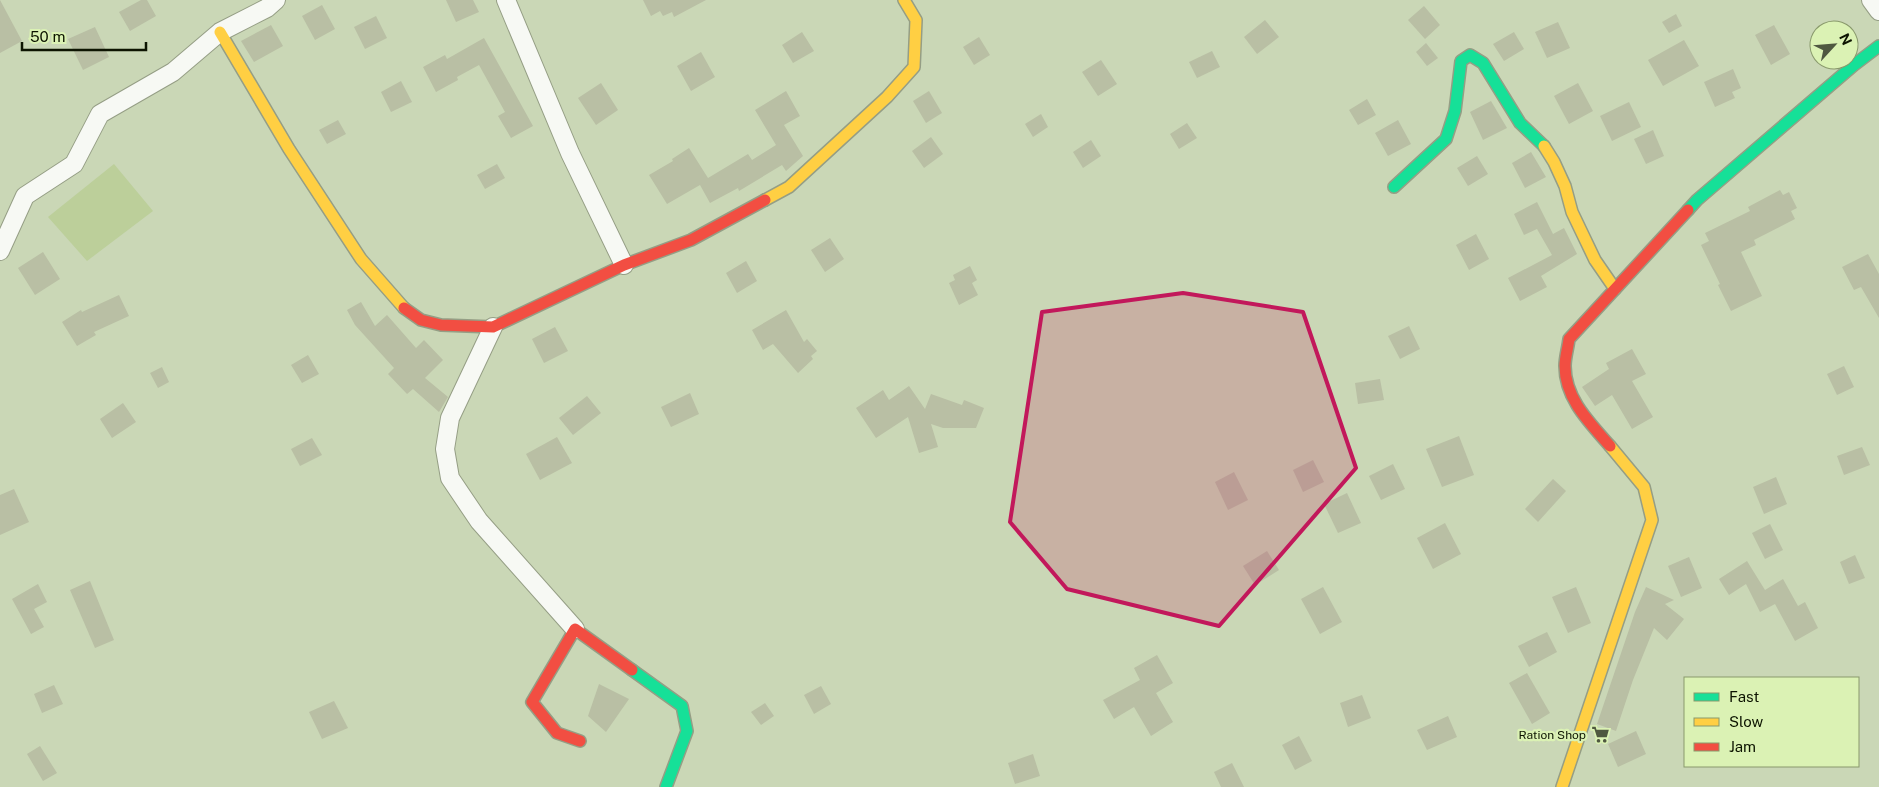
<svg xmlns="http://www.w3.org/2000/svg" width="1879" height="787" viewBox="0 0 1879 787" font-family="'Public Sans',sans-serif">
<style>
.green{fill:#bccf9a}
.building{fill:#b9bfa4}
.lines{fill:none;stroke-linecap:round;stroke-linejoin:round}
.street-casing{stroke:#959e85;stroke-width:20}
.fast-casing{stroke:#959e85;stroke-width:14}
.slow-casing{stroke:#959e85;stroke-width:14}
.jam-casing{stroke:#959e85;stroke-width:14}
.street{stroke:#f7f9f4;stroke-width:18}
.fast{stroke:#16e098;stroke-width:11}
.slow{stroke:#ffcf43;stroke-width:11}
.jam{stroke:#f24e42;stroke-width:11}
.marked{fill:#c2185b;fill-opacity:0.2;stroke:#c2185b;stroke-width:4;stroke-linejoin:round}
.labels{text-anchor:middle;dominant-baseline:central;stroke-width:4.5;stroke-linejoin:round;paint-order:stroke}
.poi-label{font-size:12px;fill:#0d1401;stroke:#dbf2b4;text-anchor:end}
</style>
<rect width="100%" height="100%" fill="#cad7b6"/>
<path class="green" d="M114,164L153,211L87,261L48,217Z"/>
<g class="building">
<path d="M0,0L22,41L0,53Z"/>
<path d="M141,0H147L156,16L130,31L119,12Z"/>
<path d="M446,0H473L479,12L456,22Z"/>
<path d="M643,0H706L674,17L672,12L663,16L660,11L651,16Z"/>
<path d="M322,5L335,29L315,40L302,16Z"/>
<path d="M1424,6L1440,25L1425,39L1408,20Z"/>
<path d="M1676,14L1682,26L1669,33L1662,22Z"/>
<path d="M376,16L387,38L365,49L354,27Z"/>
<path d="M1265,20L1279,37L1257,54L1244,37Z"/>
<path d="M1558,22L1570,48L1547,58L1535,32Z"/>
<path d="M271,25L283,46L254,62L241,41Z"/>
<path d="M1774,25L1790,54L1771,65L1755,35Z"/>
<path d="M95,27L109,57L83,70L68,39Z"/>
<path d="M802,32L814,51L793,63L782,45Z"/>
<path d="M1514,32L1524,49L1504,61L1493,44Z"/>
<path d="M979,37L990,55L974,65L963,47Z"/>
<path d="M484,38L533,126L511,138L498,116L505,112L479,65L457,77L458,80L436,92L423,67L445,55L447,59Z"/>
<path d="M1684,40L1699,66L1663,86L1648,60Z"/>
<path d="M1426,43L1438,58L1427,66L1416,52Z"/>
<path d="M1212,51L1220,67L1197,78L1189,62Z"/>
<path d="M701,52L715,77L691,91L677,66Z"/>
<path d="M1101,60L1117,84L1098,96L1082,72Z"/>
<path d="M1733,69L1741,88L1732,92L1735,98L1715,107L1704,82Z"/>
<path d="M401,81L412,102L391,112L381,92Z"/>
<path d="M601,83L618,110L596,125L578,98Z"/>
<path d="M1578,83L1593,111L1569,124L1554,96Z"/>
<path d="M786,91L800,116L784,125L803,156L786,171L782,165L739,191L738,188L710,203L700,185L667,204L649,175L673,161L672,159L689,148L708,178L748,154L752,160L776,145L755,110Z"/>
<path d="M929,91L942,113L926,123L913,101Z"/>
<path d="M1367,99L1376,115L1358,125L1349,110Z"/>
<path d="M1491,101L1507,128L1483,140L1470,112Z"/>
<path d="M1629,102L1641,127L1612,141L1600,116Z"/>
<path d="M1041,114L1048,127L1033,137L1025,124Z"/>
<path d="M338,120L346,134L327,144L319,130Z"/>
<path d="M1398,120L1411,144L1388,156L1375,133Z"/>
<path d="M1187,123L1197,138L1179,149L1170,134Z"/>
<path d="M1653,130L1664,156L1646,164L1634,139Z"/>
<path d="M931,137L943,154L924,168L912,151Z"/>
<path d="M1091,140L1101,156L1083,168L1073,152Z"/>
<path d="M1531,152L1546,177L1525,188L1512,163Z"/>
<path d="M1477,156L1488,174L1468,186L1457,168Z"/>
<path d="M497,164L505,178L485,189L477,175Z"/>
<path d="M1780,190L1783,195L1789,192L1797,208L1791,211L1795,219L1754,240L1756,245L1741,252L1762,296L1731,311L1718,285L1720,284L1701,245L1709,241L1705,233L1750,211L1748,207Z"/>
<path d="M1537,202L1553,234L1564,228L1577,254L1541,276L1547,287L1520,301L1508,278L1552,255L1537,229L1524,235L1514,214Z"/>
<path d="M1476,234L1489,259L1469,270L1456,245Z"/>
<path d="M830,238L844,259L825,272L811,250Z"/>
<path d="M43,252L60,279L35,295L18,268Z"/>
<path d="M1868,254L1879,274V318L1861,287L1854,290L1842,267Z"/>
<path d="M746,261L757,281L737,293L726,273Z"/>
<path d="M970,266L977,280L972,283L978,295L959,305L949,283L955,280L953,275Z"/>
<path d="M119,295L129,316L94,332L96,335L77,346L62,322L81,310L82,312Z"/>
<path d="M361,302L375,326L387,315L416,348L424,340L443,360L425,378L448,397L439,412L413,389L407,394L388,374L394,368L355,325L347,310Z"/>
<path d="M786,310L804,342L807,339L817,351L811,356L813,359L798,373L773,344L763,350L752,330Z"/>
<path d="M1409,326L1420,349L1400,359L1388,336Z"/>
<path d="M555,327L568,351L544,363L532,339Z"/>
<path d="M1632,349L1646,374L1632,381L1653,417L1632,429L1612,395L1595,406L1582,387L1609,369L1606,363Z"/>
<path d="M308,355L319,374L302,383L291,365Z"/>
<path d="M1844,366L1854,387L1837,395L1827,374Z"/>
<path d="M162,367L169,382L158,388L150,373Z"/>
<path d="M1380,379L1384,400L1358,404L1355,383Z"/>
<path d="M909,386L925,409L931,394L962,405L964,400L984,408L976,428H943L931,424L938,447L919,453L908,417L876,438L856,408L883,390L889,400Z"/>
<path d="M690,393L699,414L671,427L661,407Z"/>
<path d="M587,396L601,413L573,435L559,418Z"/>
<path d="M123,403L136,422L112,438L100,419Z"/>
<path d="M1459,436L1474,475L1442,487L1426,449Z"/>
<path d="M557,437L572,463L540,480L526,454Z"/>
<path d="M312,438L322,455L300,466L291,449Z"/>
<path d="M1862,447L1870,465L1844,475L1837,456Z"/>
<path d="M1313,460L1324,482L1303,492L1293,470Z"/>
<path d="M1393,464L1405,489L1381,500L1369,476Z"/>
<path d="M1234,472L1248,500L1228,510L1215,482Z"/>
<path d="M1776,477L1787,504L1764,514L1753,487Z"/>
<path d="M1553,479L1566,491L1538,522L1525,509Z"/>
<path d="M14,489L29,522L0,535V495Z"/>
<path d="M1347,493L1361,523L1338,533L1324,504Z"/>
<path d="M1445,523L1461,554L1433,569L1417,538Z"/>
<path d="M1770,524L1783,550L1765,559L1752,533Z"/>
<path d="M1267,551L1279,570L1255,585L1243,566Z"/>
<path d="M1855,555L1865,578L1849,584L1840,562Z"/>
<path d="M1689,557L1702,588L1681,597L1668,566Z"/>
<path d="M1747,561L1765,590L1783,579L1798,606L1805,602L1818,628L1795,641L1775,604L1760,612L1746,584L1729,595L1719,579Z"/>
<path d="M90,581L114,640L95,648L70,590Z"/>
<path d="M38,584L47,602L34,609L44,627L31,634L12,599Z"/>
<path d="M1323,587L1342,622L1320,634L1301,599Z"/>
<path d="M1576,587L1591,623L1568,633L1552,597Z"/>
<path d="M1646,587L1674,600L1665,604L1684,619L1667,640L1654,628L1633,680L1616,731L1597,724L1635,612Z"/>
<path d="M1547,632L1557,652L1529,667L1518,646Z"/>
<path d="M1157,655L1173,683L1156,693L1173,722L1151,736L1134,707L1114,719L1103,700L1140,680L1134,668Z"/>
<path d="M1527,673L1550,713L1532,724L1509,683Z"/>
<path d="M599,684L629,699L606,732L588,716Z"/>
<path d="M54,685L63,704L42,713L34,694Z"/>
<path d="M821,686L831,704L814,714L804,695Z"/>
<path d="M1362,695L1371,718L1348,727L1340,703Z"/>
<path d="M334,701L348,728L322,739L309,712Z"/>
<path d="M765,703L774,716L761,725L751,712Z"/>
<path d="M1448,716L1457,737L1427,750L1417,730Z"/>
<path d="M1636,731L1646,754L1618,767L1608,744Z"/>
<path d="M1299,736L1312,761L1295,770L1282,745Z"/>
<path d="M40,746L57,773L43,781L27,754Z"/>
<path d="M1033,754L1040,776L1015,784L1008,763Z"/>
<path d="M1232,763L1244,787H1221L1214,772Z"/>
</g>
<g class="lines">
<defs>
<g id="street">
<path d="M506,0L570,153L624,265"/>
<path d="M1871,0L1879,11"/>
<path d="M0,251L25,196L74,164L100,114L173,72L220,32L267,8L276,0"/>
<path d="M493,327L450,418L445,449L450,478L479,521L575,629"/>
</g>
<g id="fast">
<path d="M1394,187L1446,139L1455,111L1461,61L1470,55L1483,63L1520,123L1544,146"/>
<path d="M1688,210L1697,200L1854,65L1879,46"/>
<path d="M632,670L682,706L687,731L666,787"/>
</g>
<g id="slow">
<path d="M220,32L289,149L361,259L404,308"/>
<path d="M1544,146L1554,162L1565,186L1572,212L1595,260L1615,289"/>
<path d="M765,200L789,187L887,97L914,67L916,20L904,0"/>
<path d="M1562,787L1652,520L1644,487L1610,446"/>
</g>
<g id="jam">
<path d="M404,308L421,320L441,325L493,327L624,265L691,240L765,200"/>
<path d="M1610,446C1590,423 1565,399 1565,366C1565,357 1568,348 1569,339L1688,210"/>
<path d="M580,741L557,733L532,702L575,629L632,670"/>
</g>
</defs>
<use href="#street" class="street-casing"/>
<use href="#fast" class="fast-casing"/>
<use href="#slow" class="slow-casing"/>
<use href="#jam" class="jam-casing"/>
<use href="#street" class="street"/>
<use href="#fast" class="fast"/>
<use href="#slow" class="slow"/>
<use href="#jam" class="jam"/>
</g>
<path class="marked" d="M1183,293L1303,312L1356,468L1219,626L1067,589L1010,522L1042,312Z"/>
<defs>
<symbol id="supermarket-bare" viewBox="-9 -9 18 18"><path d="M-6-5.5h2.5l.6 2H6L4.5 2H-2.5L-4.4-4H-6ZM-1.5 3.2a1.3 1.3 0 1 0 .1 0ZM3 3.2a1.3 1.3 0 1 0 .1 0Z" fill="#4f5840" stroke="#dbf2b4" stroke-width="2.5" paint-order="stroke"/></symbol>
</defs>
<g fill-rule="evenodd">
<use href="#supermarket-bare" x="1588" y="722" width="25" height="25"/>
</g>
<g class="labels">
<g class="poi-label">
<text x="1586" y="735">Ration Shop</text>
</g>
</g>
<rect x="1684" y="677" width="175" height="90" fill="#dbf2b4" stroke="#89996c"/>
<rect x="1694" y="693" width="25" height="8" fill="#16e098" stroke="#89996c"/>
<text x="1729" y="702" font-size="15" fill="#0d1401">Fast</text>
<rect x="1694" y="718" width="25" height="8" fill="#ffcf43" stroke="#89996c"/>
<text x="1729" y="727" font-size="15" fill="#0d1401">Slow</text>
<rect x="1694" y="743" width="25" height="8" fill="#f24e42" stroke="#89996c"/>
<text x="1729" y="752" font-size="15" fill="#0d1401">Jam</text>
<g transform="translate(1834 45) rotate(64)"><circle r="24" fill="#dbf2b4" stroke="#89996c"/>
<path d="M0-4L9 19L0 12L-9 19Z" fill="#4f5840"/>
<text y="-8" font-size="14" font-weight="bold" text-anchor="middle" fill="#0d1401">N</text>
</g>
<path d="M22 42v8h124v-8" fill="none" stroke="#0d1401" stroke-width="2.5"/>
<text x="30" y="42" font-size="15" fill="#0d1401" stroke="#dbf2b4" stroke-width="4" paint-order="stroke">50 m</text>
</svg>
